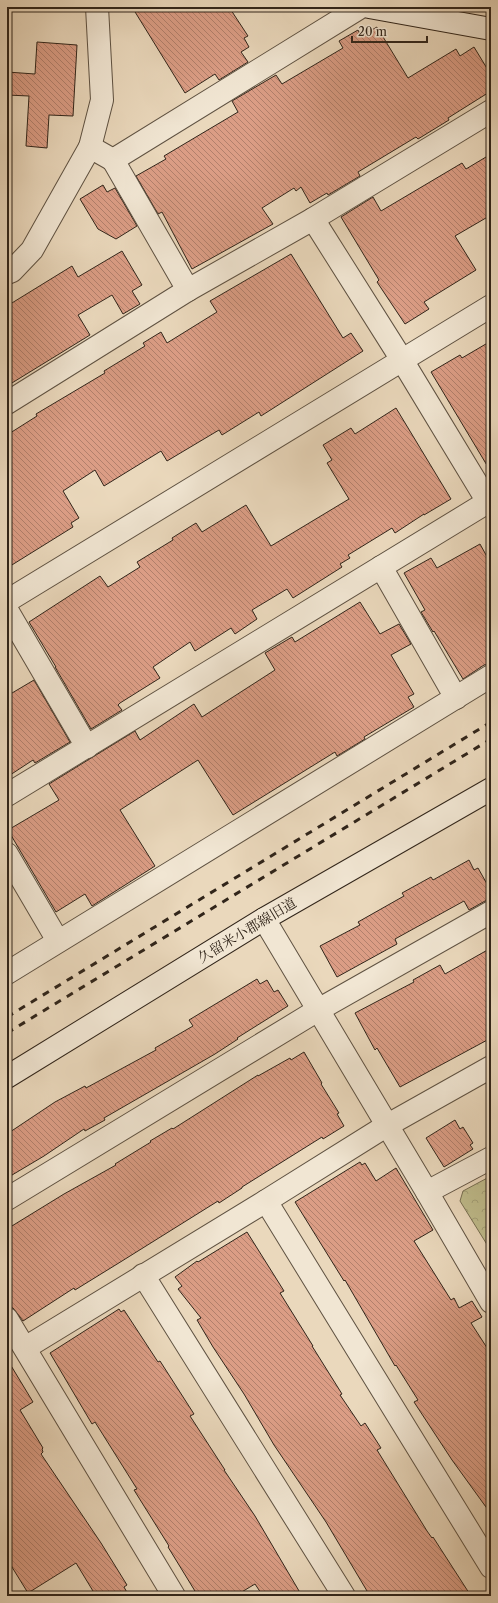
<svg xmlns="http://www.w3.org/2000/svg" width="498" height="1603" viewBox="0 0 498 1603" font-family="'Libre Caslon Text','Noto Serif JP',serif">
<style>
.forest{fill:url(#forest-crowns);stroke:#787053}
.building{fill:url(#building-back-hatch);stroke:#31251a}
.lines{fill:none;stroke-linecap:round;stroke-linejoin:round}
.street-casing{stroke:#5f5242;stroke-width:24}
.secondary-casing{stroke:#31251a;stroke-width:24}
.street{stroke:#f1e6d3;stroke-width:22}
.secondary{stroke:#f1e6d3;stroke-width:22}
.rail{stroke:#31251a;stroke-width:3;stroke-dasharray:7 7;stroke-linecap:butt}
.labels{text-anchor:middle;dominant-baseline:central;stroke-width:3;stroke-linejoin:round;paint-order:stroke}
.street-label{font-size:14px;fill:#31251a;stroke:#f1e6d3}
</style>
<defs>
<pattern id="forest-crowns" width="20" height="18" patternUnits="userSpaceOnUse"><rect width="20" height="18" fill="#bfbc8c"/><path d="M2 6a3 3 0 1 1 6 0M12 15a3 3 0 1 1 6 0" fill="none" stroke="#a5a178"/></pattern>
<pattern id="building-back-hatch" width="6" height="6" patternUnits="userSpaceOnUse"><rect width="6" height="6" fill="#db9d85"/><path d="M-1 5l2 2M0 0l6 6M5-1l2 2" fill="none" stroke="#b2806c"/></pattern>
</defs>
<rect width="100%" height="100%" fill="#ead8bc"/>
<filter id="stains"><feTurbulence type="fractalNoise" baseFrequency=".005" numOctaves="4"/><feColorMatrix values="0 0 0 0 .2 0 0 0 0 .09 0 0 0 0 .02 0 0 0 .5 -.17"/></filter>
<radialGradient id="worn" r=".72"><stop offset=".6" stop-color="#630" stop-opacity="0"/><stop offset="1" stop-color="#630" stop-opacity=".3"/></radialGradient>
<path class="forest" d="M491,1176V1251L460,1201L463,1191Z"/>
<g class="building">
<path d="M132,7H229L248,36L244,38L249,47L241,52L248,62L219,80L215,74L185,93Z"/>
<path d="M377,27L408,78L456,49L460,56L474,47L491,75V91L448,118L449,120L418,139L416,137L358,172L360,176L328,195L327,193L310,203L301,187L296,191L294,188L262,208L273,224L192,269L162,212L158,214L136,176L166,159L164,156L238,112L232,101L276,75L282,84L343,48L339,41L358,30L361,36Z"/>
<path d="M37,42L77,45L73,116L49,115L47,148L26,146L29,96L7,95V72L35,74Z"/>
<path d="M491,154V215L455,236L476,270L424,302L429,309L405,324L377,282L379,280L341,217L373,197L381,211L462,163L466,169Z"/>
<path d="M103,185L107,192L115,188L137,226L116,239L98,229L80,199Z"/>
<path d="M122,251L142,285L132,291L140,304L123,314L112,295L78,315L90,335L7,386V306L72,266L78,277Z"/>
<path d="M291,254L343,338L351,333L363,351L261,416L259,412L222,435L219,430L167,461L161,451L104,486L95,470L63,491L79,518L71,523L73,527L7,568V435L37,416L36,414L105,373L104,371L145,346L143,343L161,332L167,343L217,312L210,301Z"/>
<path d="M491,341V472L431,372L460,355L462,358Z"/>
<path d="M396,408L451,499L424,515V514L395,533L392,528L348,555L350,558L340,564L342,567L293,598L287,589L252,610L257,619L235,634L231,628L195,651L190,642L153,667L160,678L120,703L118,705L122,710L91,729L55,667H56L29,622L100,576L108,587L140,567L137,562L173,540L172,538L196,523L202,532L246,505L271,546L349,499L327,463L332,460L323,445L351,428L355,434Z"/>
<path d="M480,544L491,564V664L484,665L463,679L434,631L433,632L421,612L425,610L404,573L431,558L437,568Z"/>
<path d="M360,602L380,634L399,624L411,644L391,655L414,694L408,697L414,707L364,737L365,739L337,756L335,752L233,815L198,760L120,810L155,866L92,906L85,894L56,912L8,830L59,800L49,784L135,731L140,740L194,704L202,717L275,670L265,653L292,637L295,642Z"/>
<path d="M34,680L70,742L35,763L33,760L7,777V696Z"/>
<path d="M469,860L474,870L478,868L491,891V899L485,901L469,910L464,901L395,939L397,944L337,977L320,946L360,925L358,922L404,896L402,893L431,877L433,880Z"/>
<path d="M491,948V1038L400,1087L377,1048L375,1050L355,1013L414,982L413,980L440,965L445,974Z"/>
<path d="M257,979L260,984L267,980L274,992L278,990L288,1006L237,1038L238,1039L215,1054L104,1118L105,1120L85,1131L84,1129L44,1156L7,1178V1134L55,1102L85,1086L86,1088L156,1050L155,1048L193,1026L189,1020Z"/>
<path d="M304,1052L322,1083L321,1084L339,1113L337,1114L344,1126L323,1139L322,1137L242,1187V1188L219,1203L218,1201L122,1261L75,1290L74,1288L23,1321L13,1308L7,1307V1229L64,1194L116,1165L115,1164L151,1142L150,1141L172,1128L173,1129L258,1075V1076L290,1058L291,1060Z"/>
<path d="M455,1120L460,1129L463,1127L473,1143L470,1145L473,1149L444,1167L426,1138Z"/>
<path d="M360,1162L362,1165L365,1163L376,1181L396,1168L433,1230L414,1241L451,1300L454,1298L459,1308L472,1301L482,1317L471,1323L491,1354V1514L452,1460L414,1402L418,1400L396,1365L395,1366L345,1280L344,1281L295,1202Z"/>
<path d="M247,1232L284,1291L280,1293L313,1346H312L342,1394L340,1395L361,1426L365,1423L381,1448L377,1450L427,1531L432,1538L433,1537L471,1596H370L326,1522L274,1445L244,1394L213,1347L197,1320L201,1318L178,1289L182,1286L175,1277L197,1261L198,1262Z"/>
<path d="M119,1309L121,1312L124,1310L158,1362L160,1361L194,1414L190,1416L225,1470H224L255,1516L302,1596H263L255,1584L235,1596H198L168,1547L169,1546L134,1490L137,1489L95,1422L92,1424L50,1353Z"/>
<path d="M7,1359L33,1402L20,1410L43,1448L42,1449L43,1452L41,1454L101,1543L127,1585L124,1587L129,1596H96L76,1563L28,1593L7,1559Z"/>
</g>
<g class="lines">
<defs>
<g id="street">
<path d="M90,147L102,100L97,7"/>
<path d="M113,160L188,290"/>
<path d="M313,219L402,360L488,502"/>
<path d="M7,273L12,271L32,250L90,147L113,160L361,7"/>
<path d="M7,403L188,290L313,219L491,111"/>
<path d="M381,567L456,698"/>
<path d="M7,601L491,306"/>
<path d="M7,610L87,747"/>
<path d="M7,795L491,500"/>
<path d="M7,854L58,941"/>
<path d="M264,919L427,1192L491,1302"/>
<path d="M7,973L491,676"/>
<path d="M427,1192L491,1158"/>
<path d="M7,1199L318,1010L491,912"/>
<path d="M266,1201L491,1567"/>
<path d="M143,1275L344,1596"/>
<path d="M7,1319L174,1596"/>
<path d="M25,1348L266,1201L386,1126L491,1067"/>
</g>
<g id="secondary">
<path d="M369,7L491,29"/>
<path d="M7,1077L264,919L491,789"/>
</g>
</defs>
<use href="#street" class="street-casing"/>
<use href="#secondary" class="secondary-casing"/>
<use href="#street" class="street"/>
<use href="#secondary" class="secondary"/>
<g class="rail">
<path d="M7,1017L491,722"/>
<path d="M7,1033L491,739"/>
</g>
</g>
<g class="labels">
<g class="street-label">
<text transform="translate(247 930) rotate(-31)">久留米小郡線旧道</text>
</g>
</g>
<rect width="498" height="1603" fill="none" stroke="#ead8bc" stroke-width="24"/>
<rect x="8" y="8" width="482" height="1587" fill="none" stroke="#31251a" stroke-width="2"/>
<rect x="12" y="12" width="474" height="1579" fill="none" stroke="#31251a"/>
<path d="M352 36v6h75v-6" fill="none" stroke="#31251a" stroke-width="2"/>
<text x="358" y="36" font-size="12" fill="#31251a" stroke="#f1e6d3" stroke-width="3" paint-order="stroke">20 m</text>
<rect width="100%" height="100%" filter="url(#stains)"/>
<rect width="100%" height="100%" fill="url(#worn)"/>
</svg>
